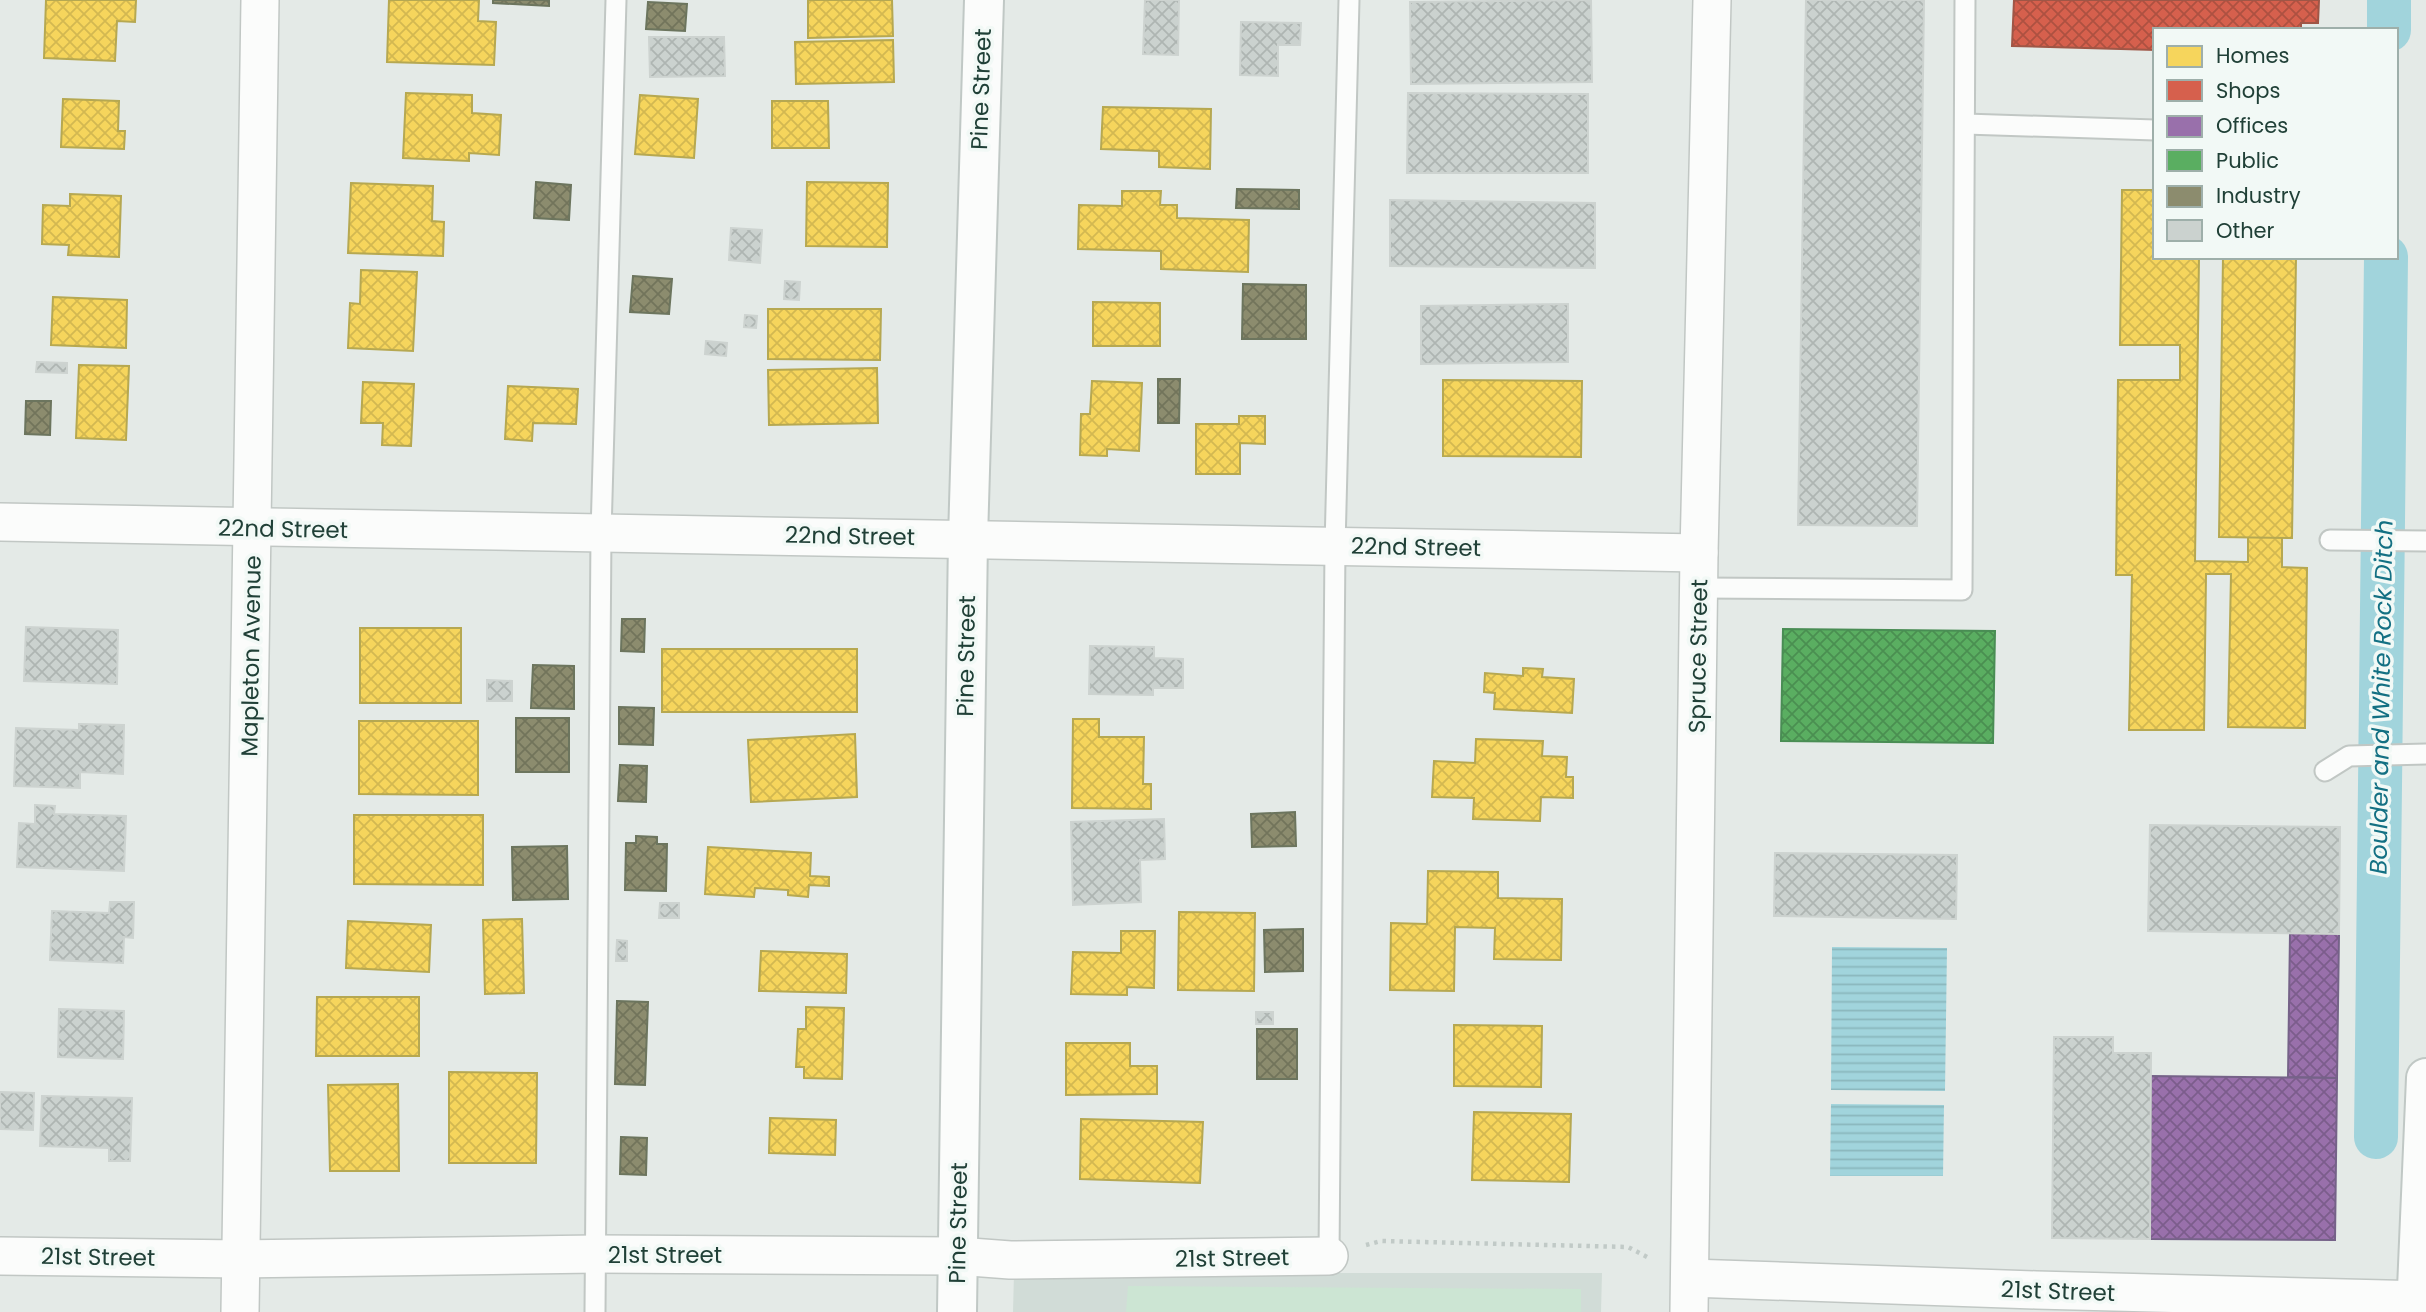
<svg xmlns="http://www.w3.org/2000/svg" width="2426" height="1312" viewBox="0 0 2426 1312" font-family="Poppins,sans-serif">
<style>
.built{fill:#d1dcd7}
.green{fill:#cce5d3}
.water{fill:url(#water-rules)}
.homes{fill:url(#homes-cross-hatch);stroke:#b6a851;stroke-width:2}
.shops{fill:url(#shops-cross-hatch);stroke:#9f5646;stroke-width:2}
.offices{fill:url(#offices-cross-hatch);stroke:#756288;stroke-width:2}
.public{fill:url(#public-cross-hatch);stroke:#498d54;stroke-width:2}
.industry{fill:url(#industry-cross-hatch);stroke:#6c755e;stroke-width:2}
.lines{fill:none;stroke-linecap:round;stroke-linejoin:round}
.canal{stroke:#a1d4dc;stroke-width:44}
.building{fill:url(#building-cross-hatch);stroke:#cdd3d0;stroke-width:2}
.lane-casing{stroke:#c1c7c4;stroke-width:23}
.street-casing{stroke:#c1c7c4;stroke-width:40}
.secondary-casing{stroke:#c0c8c5;stroke-width:42}
.path{stroke:#c1cac7;stroke-width:4.5;stroke-dasharray:3.5 5;stroke-linecap:butt}
.lane{stroke:#fbfcfb;stroke-width:19}
.street{stroke:#fbfcfb;stroke-width:37}
.secondary{stroke:#fbfcfb;stroke-width:38}
.labels{text-anchor:middle;dominant-baseline:central;stroke-width:7;stroke-linejoin:round;paint-order:stroke}
.street-label{font-size:23px;fill:#204037;stroke:#f2f9f6}
.water-label{font-size:24px;font-style:italic;fill:#137083;stroke:#f2f9f6}
</style>
<defs>
<pattern id="water-rules" width="6" height="5" patternUnits="userSpaceOnUse" patternTransform="scale(1.75)"><rect width="6" height="5" fill="#a1d4dc"/><path d="M0 2.5h6" fill="none" stroke="#8ab7bd"/></pattern>
<pattern id="homes-cross-hatch" width="8" height="8" patternUnits="userSpaceOnUse" patternTransform="scale(1.75)"><rect width="8" height="8" fill="#f6d55c"/><path d="M0 0l8 8M0 8l8-8" fill="none" stroke="#d3b851"/></pattern>
<pattern id="shops-cross-hatch" width="8" height="8" patternUnits="userSpaceOnUse" patternTransform="scale(1.75)"><rect width="8" height="8" fill="#d6604d"/><path d="M0 0l8 8M0 8l8-8" fill="none" stroke="#ad5141"/></pattern>
<pattern id="offices-cross-hatch" width="8" height="8" patternUnits="userSpaceOnUse" patternTransform="scale(1.75)"><rect width="8" height="8" fill="#9970ab"/><path d="M0 0l8 8M0 8l8-8" fill="none" stroke="#7c5d8c"/></pattern>
<pattern id="public-cross-hatch" width="8" height="8" patternUnits="userSpaceOnUse" patternTransform="scale(1.75)"><rect width="8" height="8" fill="#5aae61"/><path d="M0 0l8 8M0 8l8-8" fill="none" stroke="#4a8f51"/></pattern>
<pattern id="industry-cross-hatch" width="8" height="8" patternUnits="userSpaceOnUse" patternTransform="scale(1.75)"><rect width="8" height="8" fill="#8c8c6e"/><path d="M0 0l8 8M0 8l8-8" fill="none" stroke="#72745b"/></pattern>
<pattern id="building-cross-hatch" width="8" height="8" patternUnits="userSpaceOnUse" patternTransform="scale(1.75)"><rect width="8" height="8" fill="#cbd2cf"/><path d="M0 0l8 8M0 8l8-8" fill="none" stroke="#aeb5b2"/></pattern>
</defs>
<rect width="100%" height="100%" fill="#e4eae7"/>
<path class="built" d="M1014,1273H1602L1601,1312H1013Z"/>
<path class="green" d="M1128,1286L1581,1289V1312H1126Z"/>
<g class="water">
<path d="M1832,947L1947,948L1945,1091L1831,1090Z"/>
<path d="M1831,1104L1944,1105L1943,1176H1830Z"/>
</g>
<g class="homes">
<path d="M46,0H136L135,22L117,21L115,61L44,58Z"/>
<path d="M389,0H479L478,21L496,22L494,65L387,62Z"/>
<path d="M808,0H892L893,36L808,38Z"/>
<path d="M893,40L894,82L796,84L795,42Z"/>
<path d="M406,93L472,95V113L501,115L499,155L469,153V161L403,158Z"/>
<path d="M640,95L698,99L694,158L635,154Z"/>
<path d="M63,99L119,101L118,131H125L124,149L61,147Z"/>
<path d="M772,101H828L829,148H772Z"/>
<path d="M1103,107L1211,109L1210,169L1159,167V151L1101,149Z"/>
<path d="M807,182L888,183L887,247L806,246Z"/>
<path d="M351,183L433,186L432,221L444,222L443,256L348,253Z"/>
<path d="M2122,190H2155V257H2199L2195,561L2248,562V537H2282V567L2307,568L2305,728L2228,727L2231,574H2206L2204,730H2129L2132,575H2116L2118,380H2180V345H2120Z"/>
<path d="M1122,191H1161L1160,205H1177V218L1249,220L1248,272L1161,269V251L1078,249L1079,205L1122,206Z"/>
<path d="M70,194L121,196L119,257L68,255L69,245L42,244L43,205L70,206Z"/>
<path d="M2223,257H2296L2292,538L2219,537Z"/>
<path d="M361,270L417,272L413,351L348,348L350,303L360,304Z"/>
<path d="M53,297L127,300L126,348L51,345Z"/>
<path d="M1093,302L1160,303V346H1093Z"/>
<path d="M768,309H881L880,360L768,359Z"/>
<path d="M79,365L129,366L126,440L76,438Z"/>
<path d="M877,368L878,423L769,425L768,370Z"/>
<path d="M1443,380L1582,381L1581,457L1443,456Z"/>
<path d="M1092,381L1142,383L1139,451L1107,449V456L1080,455L1081,414H1090Z"/>
<path d="M363,382L414,384L411,446L382,445L383,423H361Z"/>
<path d="M508,386L578,389L576,424L533,423L532,441L505,439Z"/>
<path d="M1239,416H1265V444L1240,443V474H1196V424H1239Z"/>
<rect x="360" y="628" width="101" height="75"/>
<rect x="662" y="649" width="195" height="63"/>
<path d="M1523,668L1543,669L1542,677L1574,679L1572,713L1494,709L1495,693L1484,692L1485,673L1523,676Z"/>
<path d="M1073,719H1099V737H1144L1143,784H1151V809L1072,808Z"/>
<path d="M359,721H478V795L359,794Z"/>
<path d="M855,734L857,797L751,802L748,740Z"/>
<path d="M1476,739L1543,741L1542,756L1567,757L1566,777H1573V798L1541,797L1540,821L1473,819L1474,798L1432,797L1434,761L1475,763Z"/>
<path d="M354,815H483V885L354,884Z"/>
<path d="M708,847L811,853L810,876L829,877V886L809,885L808,897L788,895V890L755,888L754,897L705,894Z"/>
<path d="M1428,871L1498,872V898L1562,899L1561,960L1494,959L1495,928L1455,927L1454,991L1390,990L1391,923L1427,924Z"/>
<path d="M1179,912L1255,913L1254,991L1178,990Z"/>
<path d="M522,919L524,993L485,994L483,920Z"/>
<path d="M348,921L431,925L429,972L346,968Z"/>
<path d="M1121,931H1155L1154,988L1127,987V995L1071,994L1073,952L1121,953Z"/>
<path d="M761,951L847,954L846,993L759,991Z"/>
<path d="M317,997H419V1056H316Z"/>
<path d="M806,1007L844,1008L842,1079L804,1078V1067H796L798,1029H806Z"/>
<path d="M1454,1025L1542,1026L1541,1087L1454,1086Z"/>
<path d="M1066,1043H1130V1066H1157V1094L1066,1095Z"/>
<path d="M449,1072L537,1073L536,1163H449Z"/>
<path d="M398,1084L399,1171H330L328,1085Z"/>
<path d="M1474,1112L1571,1114L1569,1182L1472,1180Z"/>
<path d="M770,1118L836,1120L835,1155L769,1153Z"/>
<path d="M1081,1119L1203,1122L1200,1183L1080,1179Z"/>
</g>
<path class="shops" d="M2014,0H2319L2318,23H2301V30H2155V50L2012,46Z"/>
<g class="offices">
<path d="M2290,933L2339,934L2337,1078L2288,1077Z"/>
<path d="M2151,1076L2337,1078L2335,1240L2150,1239Z"/>
</g>
<path class="public" d="M1783,629L1995,631L1993,743L1781,741Z"/>
<g class="industry">
<path d="M493,0H549V6L493,3Z"/>
<path d="M648,2L687,4L685,31L646,29Z"/>
<path d="M536,182L571,185L569,220L534,218Z"/>
<path d="M1237,189L1299,190V209L1236,208Z"/>
<path d="M633,276L672,279L669,314L630,312Z"/>
<path d="M1243,284L1306,285V339H1242Z"/>
<path d="M1158,379H1180L1179,423H1158Z"/>
<path d="M26,401H51L50,435L25,434Z"/>
<path d="M622,619H645L644,652L621,651Z"/>
<path d="M533,665L574,666V709L531,708Z"/>
<path d="M619,707L654,708L653,745L619,744Z"/>
<rect x="516" y="718" width="53" height="54"/>
<path d="M620,765L647,766L646,802L618,801Z"/>
<path d="M1295,812L1296,846L1252,847L1251,814Z"/>
<path d="M636,836L657,837V844H667L666,891L625,890L626,843H636Z"/>
<path d="M567,846L568,899L513,900L512,847Z"/>
<path d="M1303,929V971L1265,972L1264,930Z"/>
<path d="M617,1001L648,1002L645,1085L615,1084Z"/>
<rect x="1257" y="1029" width="40" height="50"/>
<path d="M621,1137L647,1138L646,1175L620,1174Z"/>
</g>
<g class="lines">
<g class="canal">
<path d="M2389,30V0"/>
<path d="M2376,1137L2386,257"/>
</g>
</g>
<g class="building">
<path d="M1145,0H1179L1178,55L1143,54Z"/>
<path d="M1591,0L1592,82L1411,84L1410,2Z"/>
<path d="M1806,0H1924L1917,526L1798,525Z"/>
<path d="M1241,22L1301,23L1300,45H1278V76L1240,75Z"/>
<path d="M649,37H724L725,76L650,77Z"/>
<path d="M1408,93L1588,94V173H1407Z"/>
<path d="M1390,200L1595,203V268L1390,266Z"/>
<path d="M731,228L762,230L760,263L729,260Z"/>
<path d="M785,281L800,282L799,300L784,299Z"/>
<path d="M1568,304V362L1421,364V306Z"/>
<path d="M745,315L757,316L756,328L744,327Z"/>
<path d="M706,341L727,343L726,356L705,354Z"/>
<path d="M37,362L67,363V373L36,372Z"/>
<path d="M26,627L118,630L117,684L24,681Z"/>
<path d="M1090,646L1154,647V658L1183,659V688H1153V695L1089,694Z"/>
<path d="M487,680L512,681V701H487Z"/>
<path d="M79,724L124,725L123,774L80,772V788L14,786L16,728L79,730Z"/>
<path d="M35,805L55,806L54,814L126,816L124,871L17,867L19,823L35,824Z"/>
<path d="M1164,819L1165,859L1140,860L1141,902L1073,905L1071,822Z"/>
<path d="M2150,825L2340,827L2339,934L2148,931Z"/>
<path d="M1775,853L1957,855L1956,919L1774,916Z"/>
<path d="M110,902H134L133,938L124,937L123,963L50,960L52,911L109,913Z"/>
<path d="M660,903H679V918H659Z"/>
<path d="M617,940L627,941V961H616Z"/>
<path d="M59,1009L124,1011L123,1059L58,1057Z"/>
<rect x="1256" y="1012" width="17" height="12"/>
<path d="M2054,1037H2113V1053H2151L2150,1239L2052,1238Z"/>
<path d="M0,1092L34,1093L33,1130L0,1129Z"/>
<path d="M42,1096L132,1098L130,1161H109V1148L40,1146Z"/>
</g>
<g class="lines">
<defs>
<g id="lane">
<path d="M1965,124L2155,130"/>
<path d="M2330,540L2426,541"/>
<path d="M1699,588L1962,590L1965,0"/>
<path d="M2325,771L2349,756L2426,754"/>
<path d="M1329,1256L1335,546L1349,0"/>
<path d="M595,1312L601,533L616,0"/>
</g>
<g id="street">
<path d="M0,522L1699,553"/>
<path d="M0,1256L242,1259L596,1254L957,1256L1010,1260L1329,1256"/>
<path d="M1690,1278L2036,1290L2426,1300"/>
<path d="M240,1312L260,0"/>
<path d="M1689,1312L1699,553L1712,0"/>
</g>
<g id="secondary">
<path d="M957,1312L968,538L984,0"/>
<path d="M2416,1312L2426,1078"/>
</g>
</defs>
<use href="#lane" class="lane-casing"/>
<use href="#street" class="street-casing"/>
<use href="#secondary" class="secondary-casing"/>
<path class="path" d="M1366,1245L1381,1241L1628,1247L1651,1259"/>
<use href="#lane" class="lane"/>
<use href="#street" class="street"/>
<use href="#secondary" class="secondary"/>
</g>
<g class="labels">
<g class="street-label">
<text transform="translate(981 89) rotate(-88)">Pine Street</text>
<text transform="translate(283 529) rotate(1)">22nd Street</text>
<text transform="translate(850 536) rotate(1)">22nd Street</text>
<text transform="translate(1416 547) rotate(1)">22nd Street</text>
<text transform="translate(251 656) rotate(-89)">Mapleton Avenue</text>
<text transform="translate(966 656) rotate(-89)">Pine Street</text>
<text transform="translate(1698 656) rotate(-89)">Spruce Street</text>
<text transform="translate(958 1223) rotate(-89)">Pine Street</text>
<text x="665" y="1255">21st Street</text>
<text transform="translate(98 1257) rotate(1)">21st Street</text>
<text transform="translate(1232 1258) rotate(-1)">21st Street</text>
<text transform="translate(2058 1291) rotate(2)">21st Street</text>
</g>
<g class="water-label">
<text transform="translate(2381 697) rotate(-89)">Boulder and White Rock Ditch</text>
</g>
</g>
<rect x="2153" y="28" width="245" height="231" fill="#f2f9f6" stroke="#9eafaa" stroke-width="2"/>
<rect x="2167" y="46" width="35" height="21" fill="#f6d55c" stroke="#9eafaa" stroke-width="2"/>
<text x="2216" y="63" font-size="21" fill="#204037">Homes</text>
<rect x="2167" y="80" width="35" height="21" fill="#d6604d" stroke="#9eafaa" stroke-width="2"/>
<text x="2216" y="98" font-size="21" fill="#204037">Shops</text>
<rect x="2167" y="116" width="35" height="21" fill="#9970ab" stroke="#9eafaa" stroke-width="2"/>
<text x="2216" y="133" font-size="21" fill="#204037">Offices</text>
<rect x="2167" y="150" width="35" height="21" fill="#5aae61" stroke="#9eafaa" stroke-width="2"/>
<text x="2216" y="168" font-size="21" fill="#204037">Public</text>
<rect x="2167" y="186" width="35" height="21" fill="#8c8c6e" stroke="#9eafaa" stroke-width="2"/>
<text x="2216" y="203" font-size="21" fill="#204037">Industry</text>
<rect x="2167" y="220" width="35" height="21" fill="#cbd2cf" stroke="#9eafaa" stroke-width="2"/>
<text x="2216" y="238" font-size="21" fill="#204037">Other</text>
</svg>
